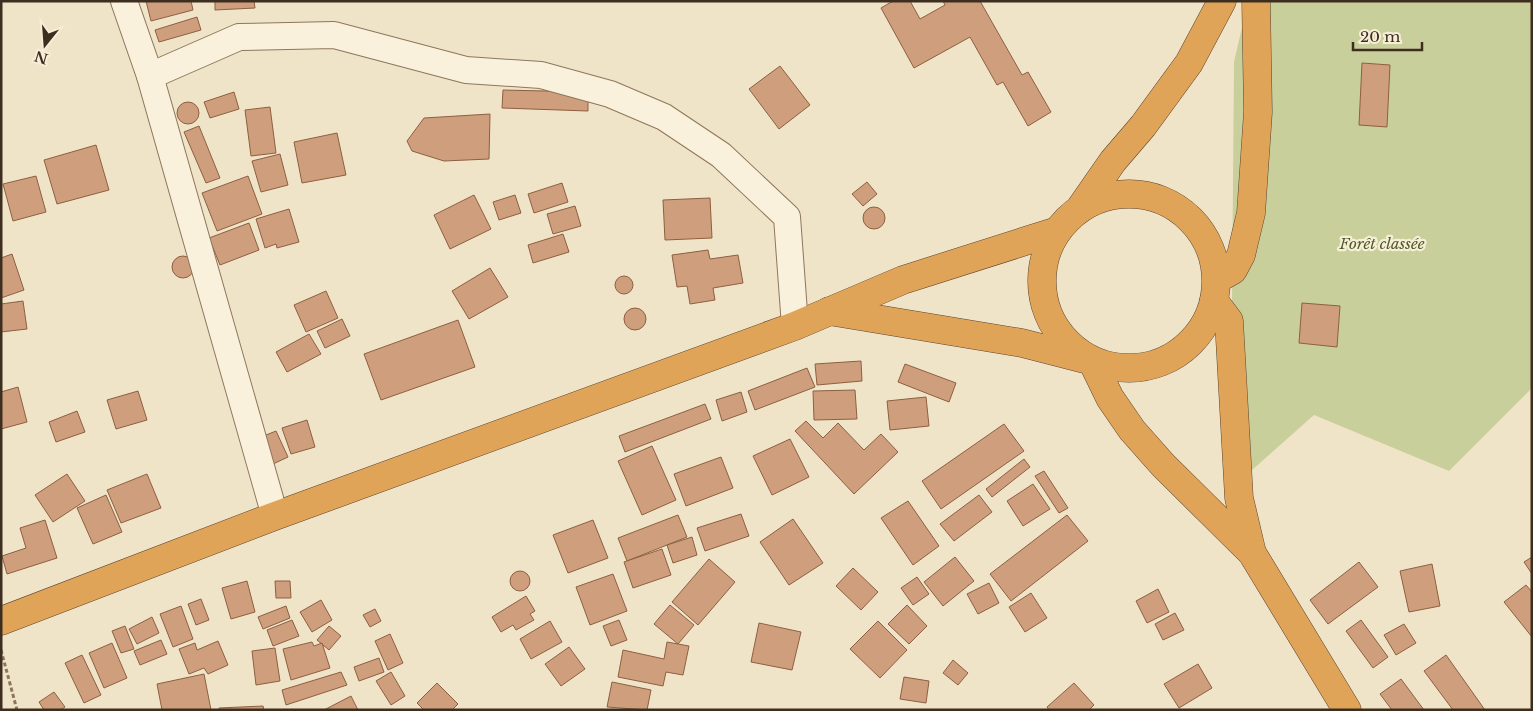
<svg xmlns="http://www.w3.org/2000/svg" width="1533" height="711" viewBox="0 0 1533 711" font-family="'Libre Baskerville',serif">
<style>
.green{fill:#c9cf9b}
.building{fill:#cf9f7d;stroke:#8d5f41}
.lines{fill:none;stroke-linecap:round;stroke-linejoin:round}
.street-casing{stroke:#8d765c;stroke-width:28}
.highway-casing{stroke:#5b4430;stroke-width:29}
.path{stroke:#8d765c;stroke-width:3;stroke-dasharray:4 2.5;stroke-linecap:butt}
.street{stroke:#faf1dc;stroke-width:26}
.highway{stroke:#e0a458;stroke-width:28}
.labels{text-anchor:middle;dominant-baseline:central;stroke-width:4.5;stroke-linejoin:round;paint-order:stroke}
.park-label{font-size:15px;font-style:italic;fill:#4d5a26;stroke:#f7eed8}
</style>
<rect width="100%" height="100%" fill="#f0e4c8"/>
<path class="green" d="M1248,1H1532V388L1449,471L1314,415L1233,487L1231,418L1234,62Z"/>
<g class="building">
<path d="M146,1H191L193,10L151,21Z"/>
<path d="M215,1H254L255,8L215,10Z"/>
<path d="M893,1H910L920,19L945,5L943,1H980L1022,75L1028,72L1051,112L1028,126L1003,82L997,85L970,37L914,68L881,8Z"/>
<path d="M197,17L201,30L159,42L155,30Z"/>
<path d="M1362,63L1390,65L1387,127L1359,125Z"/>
<path d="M780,66L810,105L779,129L749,89Z"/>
<path d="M503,90L588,92V111L502,108Z"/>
<path d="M234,92L239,109L210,118L204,102Z"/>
<circle cx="188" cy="113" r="11"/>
<path d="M270,107L276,153L251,156L245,110Z"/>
<path d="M490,114L489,159L444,161L412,151L407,141L424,118Z"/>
<path d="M199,126L220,178L206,183L184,132Z"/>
<path d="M337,133L346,175L302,183L294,142Z"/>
<path d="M96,145L109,190L57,204L44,160Z"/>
<path d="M280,154L288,185L261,192L252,161Z"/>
<path d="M36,176L46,212L13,221L3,184Z"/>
<path d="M248,176L262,214L217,231L202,193Z"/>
<path d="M867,182L877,194L863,206L852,194Z"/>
<path d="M562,183L568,202L534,213L528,194Z"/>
<path d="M474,195L491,229L450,249L434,215Z"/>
<path d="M515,195L521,213L499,220L493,202Z"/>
<path d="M710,198L712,238L665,240L663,200Z"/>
<path d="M575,206L581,226L553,234L547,214Z"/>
<circle cx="874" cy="218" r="11"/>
<path d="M289,209L299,242L277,248L276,244L265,248L256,219Z"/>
<path d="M249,223L259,250L220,265L209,238Z"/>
<path d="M563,234L569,252L533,263L528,245Z"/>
<path d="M708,250L710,259L738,255L743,283L713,288L715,300L690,304L687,286L677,287L672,255Z"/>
<path d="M12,254L24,290L1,298V258Z"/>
<circle cx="183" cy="267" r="11"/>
<path d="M490,268L508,297L469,319L452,291Z"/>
<circle cx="624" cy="285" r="9"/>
<path d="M326,291L338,318L306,332L294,305Z"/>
<path d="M23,301L27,329L1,332V304Z"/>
<path d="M1302,303L1340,306L1337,347L1299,343Z"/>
<circle cx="635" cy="319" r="11"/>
<path d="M342,319L350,336L325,348L317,331Z"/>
<path d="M458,320L475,367L381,400L364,354Z"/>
<path d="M309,334L321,354L287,372L276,352Z"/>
<path d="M861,361L862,381L817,385L815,364Z"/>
<path d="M905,364L956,383L949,402L898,382Z"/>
<path d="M807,368L815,387L755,410L748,391Z"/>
<path d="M18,387L27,422L1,429V392Z"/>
<path d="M855,390L857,419L814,420L813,391Z"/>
<path d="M138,391L147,420L116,429L107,400Z"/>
<path d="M741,392L747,412L722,421L716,400Z"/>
<path d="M926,397L929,426L890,430L887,401Z"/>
<path d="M705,404L711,419L625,452L619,436Z"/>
<path d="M77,411L85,432L56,442L49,422Z"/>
<path d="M307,420L315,447L291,454L282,428Z"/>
<path d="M806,421L823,438L838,423L864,450L881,434L898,452L854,494L795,431Z"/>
<path d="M1004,424L1024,451L941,509L922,481Z"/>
<path d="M276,431L288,457L273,464L261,437Z"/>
<path d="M790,439L809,477L772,495L753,456Z"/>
<path d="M652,446L676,500L642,515L618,461Z"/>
<path d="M721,457L733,488L686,506L674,474Z"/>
<path d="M1024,459L1030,467L992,497L986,489Z"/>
<path d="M1044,471L1068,508L1059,513L1035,476Z"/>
<path d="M67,474L85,501L53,522L35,495Z"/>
<path d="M147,474L161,508L121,523L107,490Z"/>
<path d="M1033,484L1050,509L1023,526L1007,501Z"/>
<path d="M106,495L122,532L93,544L77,508Z"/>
<path d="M979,495L992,512L954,541L940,524Z"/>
<path d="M908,501L939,546L913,565L881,518Z"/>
<path d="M741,514L749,536L705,551L697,528Z"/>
<path d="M678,515L687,537L627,561L618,538Z"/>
<path d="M1067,515L1088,541L1011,601L990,574Z"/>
<path d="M793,519L823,563L789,585L760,542Z"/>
<path d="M45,520L57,558L7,574L2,556L26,548L20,528Z"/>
<path d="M593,520L608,558L568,573L553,535Z"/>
<path d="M692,537L697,555L673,563L667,545Z"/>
<path d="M662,549L671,575L633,588L624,562Z"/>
<path d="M955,557L974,581L943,606L924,582Z"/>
<path d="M1532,557V574L1524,562Z"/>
<path d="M709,559L735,582L698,625L672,602Z"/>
<path d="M1359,562L1378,587L1328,624L1310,600Z"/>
<path d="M1432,564L1440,606L1409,612L1400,571Z"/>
<path d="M853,568L878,592L861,610L836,586Z"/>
<circle cx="520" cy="581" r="10"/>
<path d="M613,574L627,611L590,625L576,587Z"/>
<path d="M917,577L929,594L913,605L901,588Z"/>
<path d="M247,581L255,612L231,619L222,588Z"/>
<path d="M275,581H290L291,598H276Z"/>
<path d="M989,583L999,603L978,614L967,594Z"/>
<path d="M1526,585L1532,592V637L1504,602Z"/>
<path d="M1158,589L1169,612L1147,623L1136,601Z"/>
<path d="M1031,593L1047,618L1025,632L1009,607Z"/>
<path d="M526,596L535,611L530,614L534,620L516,630L513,625L501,632L492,617Z"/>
<path d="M201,599L209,620L196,625L188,604Z"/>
<path d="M321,600L332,620L312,632L300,612Z"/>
<path d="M670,605L694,625L678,644L654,624Z"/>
<path d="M907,605L927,626L909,644L888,624Z"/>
<path d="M181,606L193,639L173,647L160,614Z"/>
<path d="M286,606L290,618L263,629L258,617Z"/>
<path d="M375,609L381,621L370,627L363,615Z"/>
<path d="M1175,613L1184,630L1163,640L1155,624Z"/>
<path d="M152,617L159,633L137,644L129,629Z"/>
<path d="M292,620L299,636L273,646L267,630Z"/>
<path d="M619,620L627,640L611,646L603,626Z"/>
<path d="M1361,620L1388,657L1373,668L1346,631Z"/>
<path d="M550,621L562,642L531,659L520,639Z"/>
<path d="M878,621L907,650L880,678L850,649Z"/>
<path d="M759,623L801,632L792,670L751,662Z"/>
<path d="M1404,624L1416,643L1396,655L1384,635Z"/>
<path d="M125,626L134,649L121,653L112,631Z"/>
<path d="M329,626L341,636L329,650L317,640Z"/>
<path d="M390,634L403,663L388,670L375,641Z"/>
<path d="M161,640L167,654L140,665L134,651Z"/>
<path d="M218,641L228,665L208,674L204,668L189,674L179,649L195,643L197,650Z"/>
<path d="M312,642L314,646L322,643L330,668L291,680L283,649Z"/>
<path d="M667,642L689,646L683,675L666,672L663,686L618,677L623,650L664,659Z"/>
<path d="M112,643L127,678L104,688L89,653Z"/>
<path d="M569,647L585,669L561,686L545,664Z"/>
<path d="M275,648L280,681L256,685L252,651Z"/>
<path d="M82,655L101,695L84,703L65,663Z"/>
<path d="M1446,655L1485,710H1453L1424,671Z"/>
<path d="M379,658L384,672L359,681L354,667Z"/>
<path d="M953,660L968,673L958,685L943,673Z"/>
<path d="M1198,664L1212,688L1179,708L1164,684Z"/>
<path d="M341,672L347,685L286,705L282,690Z"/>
<path d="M391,672L405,696L391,705L376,681Z"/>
<path d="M204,674L211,710H162L157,684Z"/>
<path d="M904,677L929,681L926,703L900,699Z"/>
<path d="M1401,679L1424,710H1392L1380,694Z"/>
<path d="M612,682L651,690L647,710L607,707Z"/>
<path d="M437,683L458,704L452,710H424L417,703Z"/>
<path d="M1074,683L1094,705L1089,710H1049L1047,707Z"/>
<path d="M54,692L65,707L60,710H44L39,702Z"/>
<path d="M351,696L358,710H324Z"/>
<path d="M263,706L264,710H219V708Z"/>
</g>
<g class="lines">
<defs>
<g id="street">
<path d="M124,1L150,76L275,516"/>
<path d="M150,76L239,37L334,35L466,70L541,75L610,94L664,117L721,155L787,217L795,326"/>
</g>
<g id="highway">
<circle cx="1129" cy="281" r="87"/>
<path d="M1081,207L1113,161L1143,126L1189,63L1222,1"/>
<path d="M1217,279L1233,270L1241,255L1251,213L1258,112L1256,1"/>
<path d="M1214,301L1229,321L1239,498L1252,553"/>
<path d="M829,311L1022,343L1092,361L1110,398L1132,430L1163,465L1252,553L1347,710"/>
<path d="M1,621L275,516L795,326L903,280L1057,231"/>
</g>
</defs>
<use href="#street" class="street-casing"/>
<use href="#highway" class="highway-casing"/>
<path class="path" d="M1,650L17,710"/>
<use href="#street" class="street"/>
<use href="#highway" class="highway"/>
</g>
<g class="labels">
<g class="park-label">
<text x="1382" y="243">Forêt classée</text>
</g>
</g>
<rect width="1533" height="711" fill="none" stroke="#3d2e20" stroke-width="5"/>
<g transform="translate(45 45) rotate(197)" stroke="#f7eed8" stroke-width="4" paint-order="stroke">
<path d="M0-4L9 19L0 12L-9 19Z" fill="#3d2e20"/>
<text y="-8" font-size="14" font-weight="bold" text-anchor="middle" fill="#3d2e20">N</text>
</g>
<path d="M1353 42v8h69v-8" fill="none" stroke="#3d2e20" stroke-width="2.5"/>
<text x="1360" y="42" font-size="15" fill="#3d2e20" stroke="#f7eed8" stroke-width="4" paint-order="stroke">20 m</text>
</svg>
